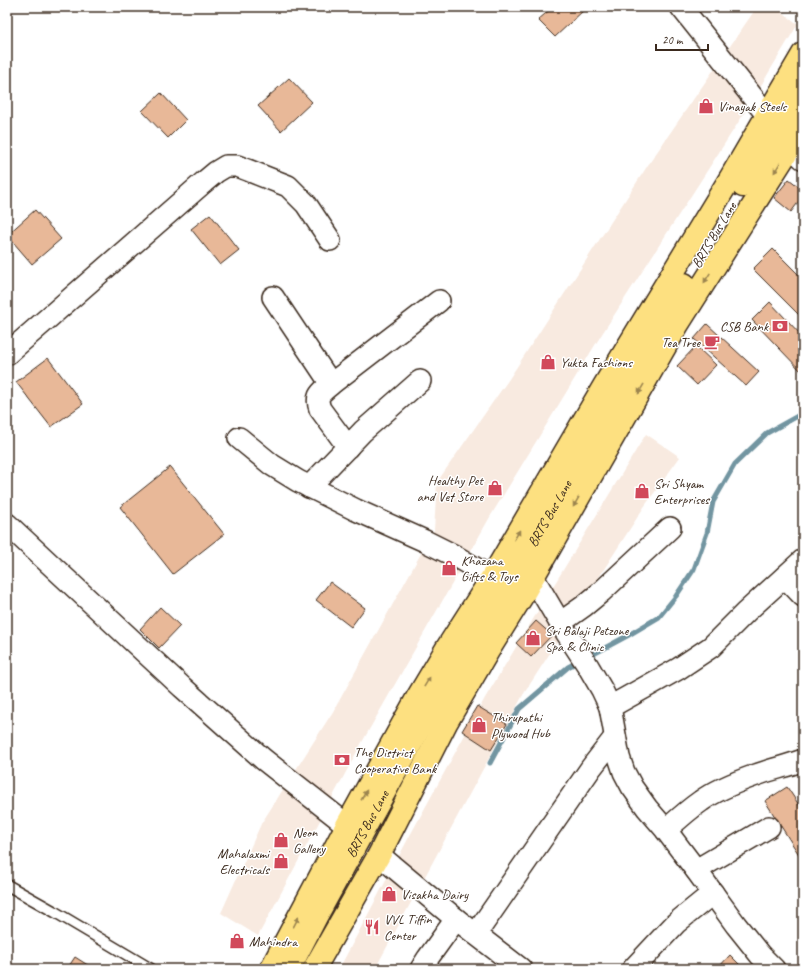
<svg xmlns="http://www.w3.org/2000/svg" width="810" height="976" viewBox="0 0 810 976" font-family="Caveat,sans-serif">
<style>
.built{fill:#f8eae0}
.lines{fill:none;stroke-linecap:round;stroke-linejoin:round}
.stream{stroke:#7295a1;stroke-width:5}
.building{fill:#e8b898;stroke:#3b2a1e}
.service-casing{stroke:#3b2a1e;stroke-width:13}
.minor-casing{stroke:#3b2a1e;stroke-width:24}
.tertiary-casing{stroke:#3b2a1e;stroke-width:25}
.primary-casing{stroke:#3b2a1e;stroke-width:25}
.service{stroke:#fff;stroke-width:10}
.minor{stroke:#fff;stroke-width:21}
.tertiary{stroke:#fff;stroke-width:22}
.primary{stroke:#fde080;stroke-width:22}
.oneway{fill:#9c854f}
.labels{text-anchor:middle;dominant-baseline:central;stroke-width:3;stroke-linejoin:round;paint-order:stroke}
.poi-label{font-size:14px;fill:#3b2a1e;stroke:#fff;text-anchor:start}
.street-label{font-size:14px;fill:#3b2a1e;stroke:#fff}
</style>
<rect width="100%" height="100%" fill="#fff"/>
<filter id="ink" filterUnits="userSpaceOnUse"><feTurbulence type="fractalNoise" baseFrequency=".025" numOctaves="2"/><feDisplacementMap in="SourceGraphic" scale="8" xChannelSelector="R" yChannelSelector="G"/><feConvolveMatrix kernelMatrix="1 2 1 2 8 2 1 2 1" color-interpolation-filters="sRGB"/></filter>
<g filter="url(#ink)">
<g class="built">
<path d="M757,7H774L798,24L745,112L600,337L490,517L361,744L258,936L221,913L261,824L334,710L434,530L437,482L509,379L648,165Z"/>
<path d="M646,434L680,457L644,507L523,695L375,969H339L408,839L485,698Z"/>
</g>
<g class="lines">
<g class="stream">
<path d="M588,657L627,636L659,617L676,596L694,569L707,533L713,502L735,464L767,433L803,413"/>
<path d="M490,763L519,709L568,667L579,661"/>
</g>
</g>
<g class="building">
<path d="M553,7H581L584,10L555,37L538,20Z"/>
<path d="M289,78L312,102L281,131L258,106Z"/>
<path d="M161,93L186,120L168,138L142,111Z"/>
<path d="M789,179L803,190V196L791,212L774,198Z"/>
<path d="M35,210L61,239L32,264L7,235Z"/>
<path d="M210,214L239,250L220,265L191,229Z"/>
<path d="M773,249L803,279V319L753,269Z"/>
<path d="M770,302L803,337V373L752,320Z"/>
<path d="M707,324L759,372L746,386L694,339Z"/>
<path d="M696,346L716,365L697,385L677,366Z"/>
<path d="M48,358L83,404L51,427L16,382Z"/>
<path d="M170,467L224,534L173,574L120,507Z"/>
<path d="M330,582L365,608L351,627L316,600Z"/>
<path d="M160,607L180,626L159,648L140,629Z"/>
<path d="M536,621L552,635L531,657L516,643Z"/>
<path d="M477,706L507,724L491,750L462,731Z"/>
<path d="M787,787L803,811V861L765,801Z"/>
<path d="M730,955L744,969H717Z"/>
<path d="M75,957L94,969H67Z"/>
</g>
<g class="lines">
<defs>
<path id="service" d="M7,885L55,912L151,969"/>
<g id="minor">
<path d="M681,7L767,115"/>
<path d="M273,297L331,384"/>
<path d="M7,354L204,182L216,172L226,166H237L250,171L288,186L306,204L330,240"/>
<path d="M239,438L272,465L298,481L356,510L425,541L455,556L492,578"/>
<path d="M348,447L320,409C315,395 321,393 331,384L439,301"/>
<path d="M309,487L363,431L420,381"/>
<path d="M7,524L182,687L263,759L347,825"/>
<path d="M533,577L560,623L588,666L602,690L610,707L619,757L624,772L632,787L647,808L665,829L696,870L736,925L760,955L774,969"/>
<path d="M785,577L803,596"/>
<path d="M560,623L584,606L601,592L670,528"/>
<path d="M610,707L678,669L711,647L746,612L803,560"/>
<path d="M666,830C677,820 688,810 701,801C716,790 739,781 756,775C772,769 788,766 803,760"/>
<path d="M379,855L456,919L521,969"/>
<path d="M696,870L769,827"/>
<path d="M476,934L591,768L615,737"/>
<path d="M421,969L428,958L456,919"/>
<path d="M633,969L676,923L713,893"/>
</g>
<path id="tertiary" d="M791,146L803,158"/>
<g id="primary">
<path d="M743,186L777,128L802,84"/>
<path d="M271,969L320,877L347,825L416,700L447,648L488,584L604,386L731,177L803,54"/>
<path id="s1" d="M289,969L317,915L435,700L530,547L647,344L684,284"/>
<path d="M314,969L379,855L446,723L488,651L521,598L678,324L791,146L803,122"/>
</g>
</defs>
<use href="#service" class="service-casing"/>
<use href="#minor" class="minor-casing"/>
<use href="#tertiary" class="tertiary-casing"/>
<use href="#primary" class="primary-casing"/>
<use href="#service" class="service"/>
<use href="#minor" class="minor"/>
<use href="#tertiary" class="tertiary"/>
<use href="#primary" class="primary"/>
</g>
<defs><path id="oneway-solid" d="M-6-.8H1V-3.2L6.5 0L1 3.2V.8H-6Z"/></defs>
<g class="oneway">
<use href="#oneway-solid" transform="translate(777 168) rotate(122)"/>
<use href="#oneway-solid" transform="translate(707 278) rotate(122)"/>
<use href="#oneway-solid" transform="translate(641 389) rotate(120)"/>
<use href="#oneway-solid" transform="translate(576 502) rotate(120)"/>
<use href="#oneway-solid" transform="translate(517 535) rotate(-60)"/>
<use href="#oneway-solid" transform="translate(427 682) rotate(-59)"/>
<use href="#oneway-solid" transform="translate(364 795) rotate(-61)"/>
<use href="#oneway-solid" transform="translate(296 922) rotate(-62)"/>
</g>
</g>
<defs>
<symbol id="shop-bare" viewBox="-9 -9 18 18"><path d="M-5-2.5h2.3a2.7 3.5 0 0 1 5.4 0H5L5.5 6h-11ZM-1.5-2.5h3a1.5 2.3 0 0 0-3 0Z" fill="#d1495b" stroke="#fff" stroke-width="2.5" paint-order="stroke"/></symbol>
<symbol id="bank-bare" viewBox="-9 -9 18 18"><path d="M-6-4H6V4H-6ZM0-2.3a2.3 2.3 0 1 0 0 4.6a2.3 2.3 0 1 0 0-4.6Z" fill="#d1495b" stroke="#fff" stroke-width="2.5" paint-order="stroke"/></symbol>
<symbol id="cafe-bare" viewBox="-9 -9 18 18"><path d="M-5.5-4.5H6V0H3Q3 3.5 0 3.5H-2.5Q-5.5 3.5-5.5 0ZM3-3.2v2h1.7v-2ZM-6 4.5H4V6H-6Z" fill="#d1495b" stroke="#fff" stroke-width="2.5" paint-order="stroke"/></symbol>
<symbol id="restaurant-bare" viewBox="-9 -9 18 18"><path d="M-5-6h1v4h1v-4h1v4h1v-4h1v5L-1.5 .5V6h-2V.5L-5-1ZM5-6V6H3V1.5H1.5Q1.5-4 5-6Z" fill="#d1495b" stroke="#fff" stroke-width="2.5" paint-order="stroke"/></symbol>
</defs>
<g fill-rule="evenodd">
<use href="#shop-bare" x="695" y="95" width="22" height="22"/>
<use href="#bank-bare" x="769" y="315" width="22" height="22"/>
<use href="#cafe-bare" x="701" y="331" width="22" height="22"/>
<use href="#shop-bare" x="537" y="351" width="22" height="22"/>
<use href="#shop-bare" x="484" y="477" width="22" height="22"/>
<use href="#shop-bare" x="631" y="480" width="22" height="22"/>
<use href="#shop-bare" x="438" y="557" width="22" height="22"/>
<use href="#shop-bare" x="522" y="627" width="22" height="22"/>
<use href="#shop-bare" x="468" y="714" width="22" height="22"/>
<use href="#bank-bare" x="331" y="749" width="22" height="22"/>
<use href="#shop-bare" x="270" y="829" width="22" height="22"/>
<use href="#shop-bare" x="270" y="850" width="22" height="22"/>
<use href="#shop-bare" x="378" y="883" width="22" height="22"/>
<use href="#restaurant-bare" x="361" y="916" width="22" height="22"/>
<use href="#shop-bare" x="226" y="930" width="22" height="22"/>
</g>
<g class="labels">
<g class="poi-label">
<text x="718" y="106">Vinayak Steels</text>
<text x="768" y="326" text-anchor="end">CSB Bank</text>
<text x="700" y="342" text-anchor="end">Tea Tree</text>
<text x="560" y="362">Yukta Fashions</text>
<text x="483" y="480" text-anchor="end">Healthy Pet<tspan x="483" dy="16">and Vet Store</tspan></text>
<text x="654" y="483">Sri Shyam<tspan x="654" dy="16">Enterprises</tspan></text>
<text x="461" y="560">Khazana<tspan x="461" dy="16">Gifts &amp; Toys</tspan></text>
<text x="545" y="630">Sri Balaji Petzone<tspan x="545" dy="16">Spa &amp; Clinic</tspan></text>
<text x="491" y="717">Thirupathi<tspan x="491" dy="16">Plywood Hub</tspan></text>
<text x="354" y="752">The District<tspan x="354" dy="16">Cooperative Bank</tspan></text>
<text x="293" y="832">Neon<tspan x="293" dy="16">Gallery</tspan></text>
<text x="269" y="853" text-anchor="end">Mahalaxmi<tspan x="269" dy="16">Electricals</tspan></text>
<text x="401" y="894">Visakha Dairy</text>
<text x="384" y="919">VVL Tiffin<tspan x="384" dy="16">Center</tspan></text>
<text x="249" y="941">Mahindra</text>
</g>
<g class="street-label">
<text transform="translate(714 235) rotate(-59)">BRTS Bus Lane</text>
<text stroke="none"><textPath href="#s1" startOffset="525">BRTS Bus Lane</textPath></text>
<text stroke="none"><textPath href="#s1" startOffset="165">BRTS Bus Lane</textPath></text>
</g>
</g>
<rect width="810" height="976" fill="none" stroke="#fff" stroke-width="24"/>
<rect x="12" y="12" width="786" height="952" fill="none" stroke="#3b2a1e" stroke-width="1.5" filter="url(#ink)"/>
<path d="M656 44v6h52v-6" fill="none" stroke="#3b2a1e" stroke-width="2"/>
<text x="662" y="44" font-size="12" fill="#3b2a1e" stroke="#ffffff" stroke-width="3" paint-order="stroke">20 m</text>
</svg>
